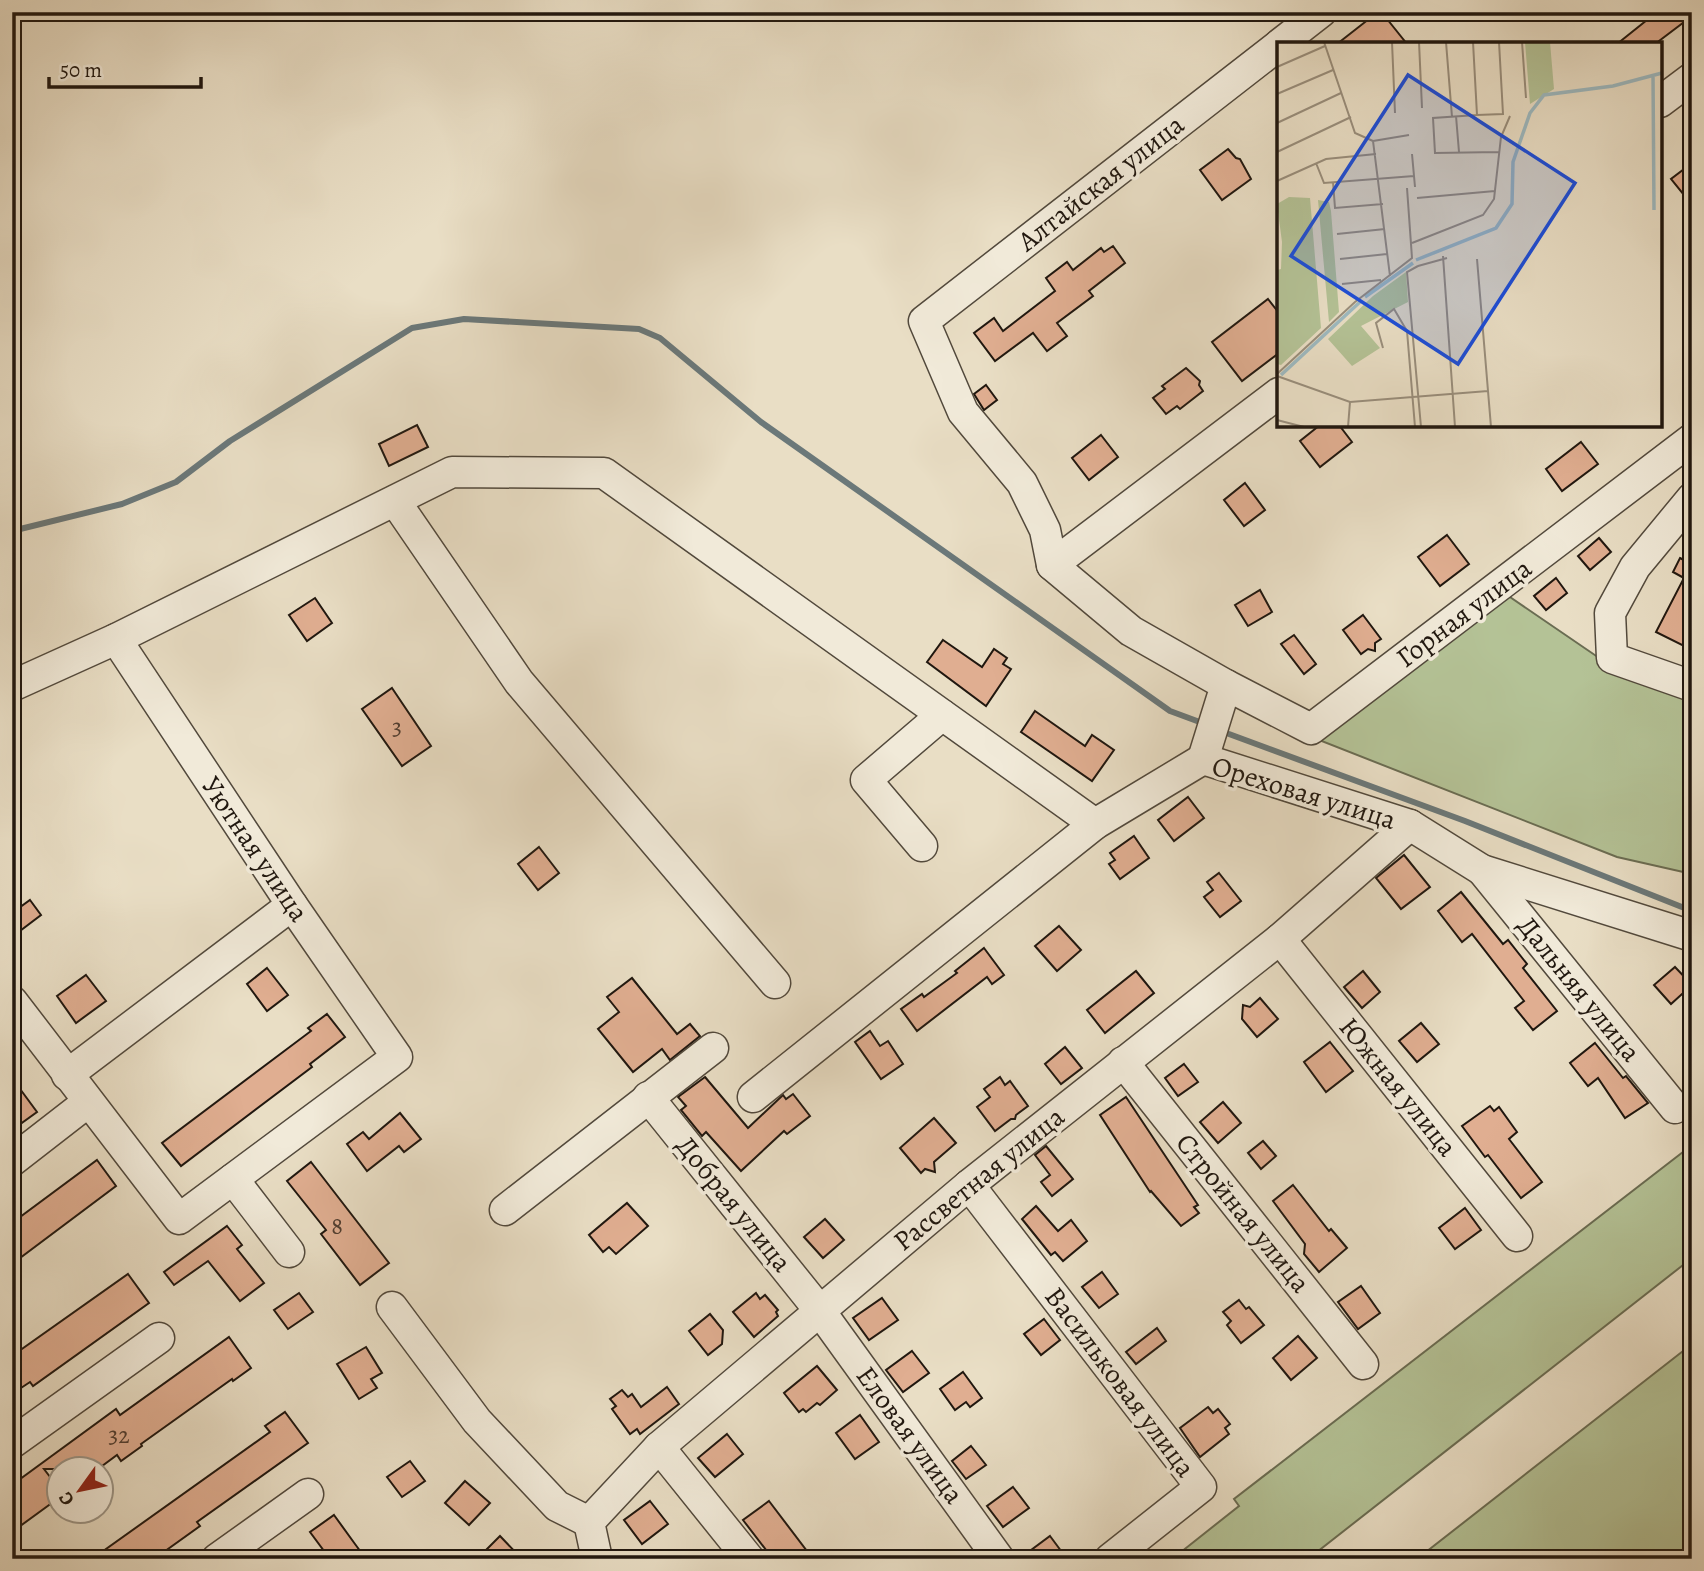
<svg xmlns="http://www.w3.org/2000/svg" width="1704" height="1571" viewBox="0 0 1704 1571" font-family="Alegreya,serif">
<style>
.green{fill:#b4c296;stroke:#6a6c52;stroke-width:2}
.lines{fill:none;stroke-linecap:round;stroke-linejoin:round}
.stream{stroke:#6b7879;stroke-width:6}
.building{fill:#e0ae91;stroke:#20170f;stroke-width:2}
.minor-casing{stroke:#52493c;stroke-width:33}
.minor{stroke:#f1ead9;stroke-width:30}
.labels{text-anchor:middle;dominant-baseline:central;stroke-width:7;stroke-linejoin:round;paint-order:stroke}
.number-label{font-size:24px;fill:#503d30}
.street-label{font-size:28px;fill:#20170f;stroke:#f1ead9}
.inset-river{fill:none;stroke:#9db9c0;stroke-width:3.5}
.inset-road{fill:none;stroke:#998e7c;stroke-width:2}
.view{fill:#1d4ed8;fill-opacity:0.15;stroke:#1d4ed8;stroke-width:3.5}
.inset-edge{fill:none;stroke:#20170f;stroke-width:3.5}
</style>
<rect width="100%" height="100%" fill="#e9dec5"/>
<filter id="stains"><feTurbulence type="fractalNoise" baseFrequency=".00286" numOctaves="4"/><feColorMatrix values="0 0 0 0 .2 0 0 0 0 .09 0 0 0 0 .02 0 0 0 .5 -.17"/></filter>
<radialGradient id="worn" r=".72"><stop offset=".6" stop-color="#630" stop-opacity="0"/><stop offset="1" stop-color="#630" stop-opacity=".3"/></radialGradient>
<g class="green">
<path d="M1507,595L1605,662L1692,702V874L1617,857L1319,740Z"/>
<path d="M1692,1145V1258L1308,1559H1184L1181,1552L1239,1506L1234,1499Z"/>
<path d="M1692,1344V1559H1417Z"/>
</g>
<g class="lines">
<g class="stream">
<path d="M12,531L122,504L176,482L230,441L412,328L464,319L639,329L660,338L761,422L1170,711L1197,721"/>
<path d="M1229,734L1465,821L1692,911"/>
</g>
</g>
<g class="building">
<path d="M1657,12H1692V16L1655,44H1617Z"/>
<path d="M1383,14L1407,44H1337L1374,15L1378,19Z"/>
<path d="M1228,149L1236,158L1240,159L1251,179L1222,200L1200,170Z"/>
<path d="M1692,163V205L1671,179Z"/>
<path d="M1113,246L1125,263L1089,291L1093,296L1057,323L1067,336L1047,351L1033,333L995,361L974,333L994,318L1003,331L1055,291L1046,278L1067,262L1073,270L1101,248L1104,252Z"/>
<path d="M1268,299L1279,313V353L1242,381L1212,342Z"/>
<path d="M1186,368L1200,381L1199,385L1203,391L1180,409L1177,406L1166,414L1153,398L1165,389L1162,386Z"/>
<path d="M986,385L997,400L984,410L974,394Z"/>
<path d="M417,425L428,447L389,466L379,444Z"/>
<path d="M1320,425H1339L1352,442L1320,467L1300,441Z"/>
<path d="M1101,435L1118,457L1089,480L1072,458Z"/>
<path d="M1581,442L1598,464L1562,491L1546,469Z"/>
<path d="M1245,483L1265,510L1244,526L1224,500Z"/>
<path d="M1447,535L1469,564L1440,586L1418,557Z"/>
<path d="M1599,538L1611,552L1590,570L1578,556Z"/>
<path d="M1680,558L1691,564L1692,562V630L1684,646L1656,632L1684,578L1673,572Z"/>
<path d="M1556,578L1567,593L1546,610L1534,596Z"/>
<path d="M1260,590L1272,612L1248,626L1235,605Z"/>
<path d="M315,598L332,623L307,641L289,615Z"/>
<path d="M1363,615L1381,639L1375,643V651L1368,649L1361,654L1343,630Z"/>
<path d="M1294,635L1316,664L1304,674L1281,644Z"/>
<path d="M943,640L982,667L994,649L1007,658L1003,664L1011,669L986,706L927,662Z"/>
<path d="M392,688L431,746L402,766L362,709Z"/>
<path d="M1035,711L1085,746L1092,735L1114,750L1092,781L1021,732Z"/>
<path d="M1188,797L1204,818L1174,841L1158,820Z"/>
<path d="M1134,836L1149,858L1120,879L1109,864L1115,860L1110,853Z"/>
<path d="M539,847L559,873L538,890L518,864Z"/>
<path d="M1404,855L1430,887L1401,909L1376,878Z"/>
<path d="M1219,873L1241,901L1220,917L1204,897L1213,890L1207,882Z"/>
<path d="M1461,892L1503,944L1508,940L1527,964L1523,968L1557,1011L1533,1030L1515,1008L1524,1001L1472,934L1462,942L1438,911Z"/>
<path d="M30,900L41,915L12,937V913Z"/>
<path d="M1059,926L1081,950L1057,971L1035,946Z"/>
<path d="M984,948L1004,975L992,984L987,977L917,1031L901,1009L922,994L924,997L957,973L955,971Z"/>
<path d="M1675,967L1692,985L1671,1004L1654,985Z"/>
<path d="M267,968L288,995L267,1011L247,984Z"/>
<path d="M1136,971L1154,993L1105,1033L1087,1010Z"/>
<path d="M1363,971L1380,992L1362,1008L1344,987Z"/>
<path d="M86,975L106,1001L76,1023L57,996Z"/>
<path d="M632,978L677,1034L690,1024L700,1036L670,1060L662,1049L633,1072L598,1029L619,1012L607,997Z"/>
<path d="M1260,998L1278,1019L1257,1037L1242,1019L1243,1005L1250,1007Z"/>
<path d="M327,1014L345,1037L310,1064L312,1067L181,1166L162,1143L311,1031L308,1028Z"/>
<path d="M1421,1023L1439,1044L1417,1062L1399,1041Z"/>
<path d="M870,1031L880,1046L888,1041L903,1064L881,1079L855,1042Z"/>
<path d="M1330,1042L1353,1071L1326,1092L1304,1062Z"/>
<path d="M1595,1043L1623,1078L1626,1076L1648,1103L1625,1118L1598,1078L1588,1086L1570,1063Z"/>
<path d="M1065,1047L1082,1068L1061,1084L1045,1064Z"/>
<path d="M1184,1064L1198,1082L1178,1096L1165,1078Z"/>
<path d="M705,1077L748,1128L783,1095L786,1099L793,1094L810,1116L787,1134L784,1131L741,1171L706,1132L702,1136L681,1110L686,1106L678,1097Z"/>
<path d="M1000,1077L1005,1085L1010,1081L1028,1106L1016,1115L1015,1119H1011L995,1131L977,1107L990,1097L984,1089Z"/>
<path d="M12,1078L37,1112L12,1130Z"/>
<path d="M1126,1097L1198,1205L1194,1207L1199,1213L1181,1226L1151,1191L1150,1192L1100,1115Z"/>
<path d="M1223,1102L1241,1123L1218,1143L1200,1122Z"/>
<path d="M1490,1106L1494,1111L1499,1107L1517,1132L1509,1139L1542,1182L1521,1198L1488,1155L1485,1157L1462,1126Z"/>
<path d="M400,1113L421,1139L404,1152L399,1146L367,1171L347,1144L363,1132L369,1139Z"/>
<path d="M934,1118L956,1143L934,1162L935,1172L925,1169L921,1173L900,1148Z"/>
<path d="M1263,1141L1276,1156L1261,1169L1248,1153Z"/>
<path d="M1046,1146L1073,1179L1052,1196L1041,1182L1050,1175L1035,1155Z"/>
<path d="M97,1160L116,1186L12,1264V1223Z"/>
<path d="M311,1162L389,1263L360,1285L321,1234L326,1230L287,1181Z"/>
<path d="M1293,1185L1329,1231L1331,1229L1347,1248L1319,1272L1304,1254L1305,1244L1273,1201Z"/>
<path d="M627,1203L648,1226L616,1254L609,1247L603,1252L589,1235Z"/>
<path d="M1036,1206L1058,1231L1071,1220L1087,1241L1063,1261L1055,1252L1051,1255L1022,1219Z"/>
<path d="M1465,1208L1481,1230L1455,1249L1439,1228Z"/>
<path d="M825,1219L844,1240L823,1258L804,1237Z"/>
<path d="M227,1226L242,1245L237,1249L264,1283L240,1301L208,1261L174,1285L164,1272Z"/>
<path d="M1102,1272L1118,1294L1099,1308L1082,1287Z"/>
<path d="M128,1274L149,1303L33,1386L30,1382L21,1388L12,1376V1356Z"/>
<path d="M1361,1286L1380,1313L1358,1329L1338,1302Z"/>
<path d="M299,1293L313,1312L288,1329L274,1310Z"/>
<path d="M756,1293L760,1299L765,1295L778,1310L776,1312L778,1316L754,1337L733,1312Z"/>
<path d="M882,1298L898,1320L869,1340L853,1318Z"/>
<path d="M1239,1300L1246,1309L1249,1307L1264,1325L1241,1343L1227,1325L1231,1321L1223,1312Z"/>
<path d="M710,1314L723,1330L722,1344L708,1355L689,1331Z"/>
<path d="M1044,1319L1060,1340L1041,1355L1024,1334Z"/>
<path d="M1157,1328L1166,1341L1136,1364L1126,1352Z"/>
<path d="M1298,1336L1317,1358L1291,1380L1273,1358Z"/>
<path d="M229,1337L251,1368L233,1381L232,1379L141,1444L142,1446L121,1461L117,1455L98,1469H44L60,1490V1497L12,1532V1485L116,1409L120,1415Z"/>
<path d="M366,1347L382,1373L371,1379L377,1388L359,1399L337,1364Z"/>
<path d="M912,1351L929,1373L903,1392L886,1370Z"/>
<path d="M817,1366L837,1390L820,1405L817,1403L806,1412L803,1409L799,1412L784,1393Z"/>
<path d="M963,1372L982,1398L970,1407L966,1402L955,1410L940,1389Z"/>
<path d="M667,1387L679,1404L640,1434L637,1429L630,1434L612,1409L616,1406L610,1399L622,1390L628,1397L632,1394L641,1407Z"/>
<path d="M1208,1407L1213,1413L1218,1409L1230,1424L1225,1428L1229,1434L1200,1457L1180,1428Z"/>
<path d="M285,1412L308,1443L197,1522L200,1526L154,1559H92L270,1432L265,1426Z"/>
<path d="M860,1415L879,1442L855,1459L836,1433Z"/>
<path d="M727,1434L743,1454L715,1477L698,1458Z"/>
<path d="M971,1446L986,1465L966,1479L952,1461Z"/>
<path d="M410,1461L425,1481L402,1497L387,1477Z"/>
<path d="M465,1481L490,1503L469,1525L445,1503Z"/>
<path d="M1013,1487L1029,1508L1003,1527L987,1506Z"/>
<path d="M650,1501L668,1524L642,1544L624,1520Z"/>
<path d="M769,1501L813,1559H773L743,1520Z"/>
<path d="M334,1515L355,1544L366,1559H330L310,1532Z"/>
<path d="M500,1536L522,1559H477Z"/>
<path d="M1050,1536L1067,1559H1019Z"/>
</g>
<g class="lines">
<defs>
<g id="minor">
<path d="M1280,44L1321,12"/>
<path d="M1660,102L1692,78"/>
<path d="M1692,498L1635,567L1610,613L1612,658L1692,686"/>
<path d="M395,501L519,682L775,983"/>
<path d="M1052,565L1279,393"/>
<path d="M1226,685L1311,729L1692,439"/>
<path d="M12,686L116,639L452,472L604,473L1095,824"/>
<path d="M1203,759L1226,685L1131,631L1052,565L1045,530L1022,483L963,412L924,321L1279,45"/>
<path d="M922,846L866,780L942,715"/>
<path d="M1482,870L1675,1108"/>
<path d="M1280,939L1517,1236"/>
<path d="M12,1001L179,1219L397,1057L292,905L116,639"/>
<path d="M1123,1062L1363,1364"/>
<path d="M67,1075L292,905"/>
<path d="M648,1097L820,1311L999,1559"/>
<path d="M753,1097L1095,824L1203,759L1410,825L1482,870L1692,936"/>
<path d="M12,1161L88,1102"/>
<path d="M233,1179L289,1252"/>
<path d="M969,1185L1201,1487L1110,1559"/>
<path d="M505,1210L713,1048"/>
<path d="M392,1307L477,1421L557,1506L589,1522"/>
<path d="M12,1443L159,1338"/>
<path d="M659,1447L749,1559"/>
<path d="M217,1559L308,1494"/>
<path d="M597,1559L589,1522L659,1447L969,1185L1280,939L1410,825"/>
</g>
</defs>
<use href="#minor" class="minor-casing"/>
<use href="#minor" class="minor"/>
</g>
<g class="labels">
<g class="number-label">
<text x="397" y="727">3</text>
<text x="337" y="1226">8</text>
<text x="119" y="1435">32</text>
</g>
<g class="street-label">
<text transform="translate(1101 183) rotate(-38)">Алтайская улица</text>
<text transform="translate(1464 613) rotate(-37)">Горная улица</text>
<text transform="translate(1304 793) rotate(17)">Ореховая улица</text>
<text transform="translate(255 849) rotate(56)">Уютная улица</text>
<text transform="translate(1579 989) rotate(51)">Дальняя улица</text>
<text transform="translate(1398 1087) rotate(51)">Южная улица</text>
<text transform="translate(979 1179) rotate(-39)">Рассветная улица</text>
<text transform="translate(734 1204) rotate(51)">Добрая улица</text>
<text transform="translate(1243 1213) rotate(51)">Стройная улица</text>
<text transform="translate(1120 1382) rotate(53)">Васильковая улица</text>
<text transform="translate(910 1435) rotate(54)">Еловая улица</text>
</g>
</g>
<g transform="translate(1277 42)">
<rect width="385" height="385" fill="#e9dec5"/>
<path d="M248,0H273L277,47L253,62ZM12,155L33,156L44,286L4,323L0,322V228L4,227L5,200L0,162ZM41,158L52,160L54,169L62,270L52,280ZM129,230L131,260L84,284L103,306L75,324L51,297L96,254Z" fill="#b4c296"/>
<path class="inset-river" d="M376,33L377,168M139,218L219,186L235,162L236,120L253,71L267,53L336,44L385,31M88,255L136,221M4,333L84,259"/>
<path class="inset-road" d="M47,0L78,91L96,99L113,234M115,0L118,71M142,0L145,66M169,0L175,75M196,0L200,73L226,72L222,0M245,0L249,56M0,25L48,4M0,52L56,28M200,73L156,76L158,111L222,110M179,74L182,110M0,81L64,51M96,99L132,93M0,110L74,75M135,112L138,145M39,121L47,141L137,134M0,139L49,117L99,112M56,140L58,166L106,162M140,156L218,149M60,192L108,187M135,201L206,173L217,157L224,95L233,74M166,214L178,385M63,217L110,212M200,217L214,385M141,224L130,230L144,385M141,224L170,216M65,242L104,238M106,306L99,281L117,267L130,289L138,385M0,332L78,260L135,216L130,146M0,334L73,360L211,349M0,378L27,385M71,385L73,360"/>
<path class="view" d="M131,33L298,141L181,322L14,214Z"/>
<rect width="385" height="385" class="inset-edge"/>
</g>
<rect width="1704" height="1571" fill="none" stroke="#e9dec5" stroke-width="42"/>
<rect x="14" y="14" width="1676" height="1543" fill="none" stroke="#20170f" stroke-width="3.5"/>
<rect x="21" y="21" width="1662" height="1529" fill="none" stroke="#20170f" stroke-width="2"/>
<g transform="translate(80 1490) rotate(237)"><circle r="33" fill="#f1ead9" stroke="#9d9688" stroke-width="2"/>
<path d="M0-5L12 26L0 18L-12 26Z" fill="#8f2418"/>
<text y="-10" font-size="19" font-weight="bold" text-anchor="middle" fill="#20170f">С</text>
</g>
<path d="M49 77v10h152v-10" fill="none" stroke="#20170f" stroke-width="3.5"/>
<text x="60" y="77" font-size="21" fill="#20170f" stroke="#f1ead9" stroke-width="5" paint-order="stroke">50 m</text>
<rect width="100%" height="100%" filter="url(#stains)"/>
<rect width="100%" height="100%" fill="url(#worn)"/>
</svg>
